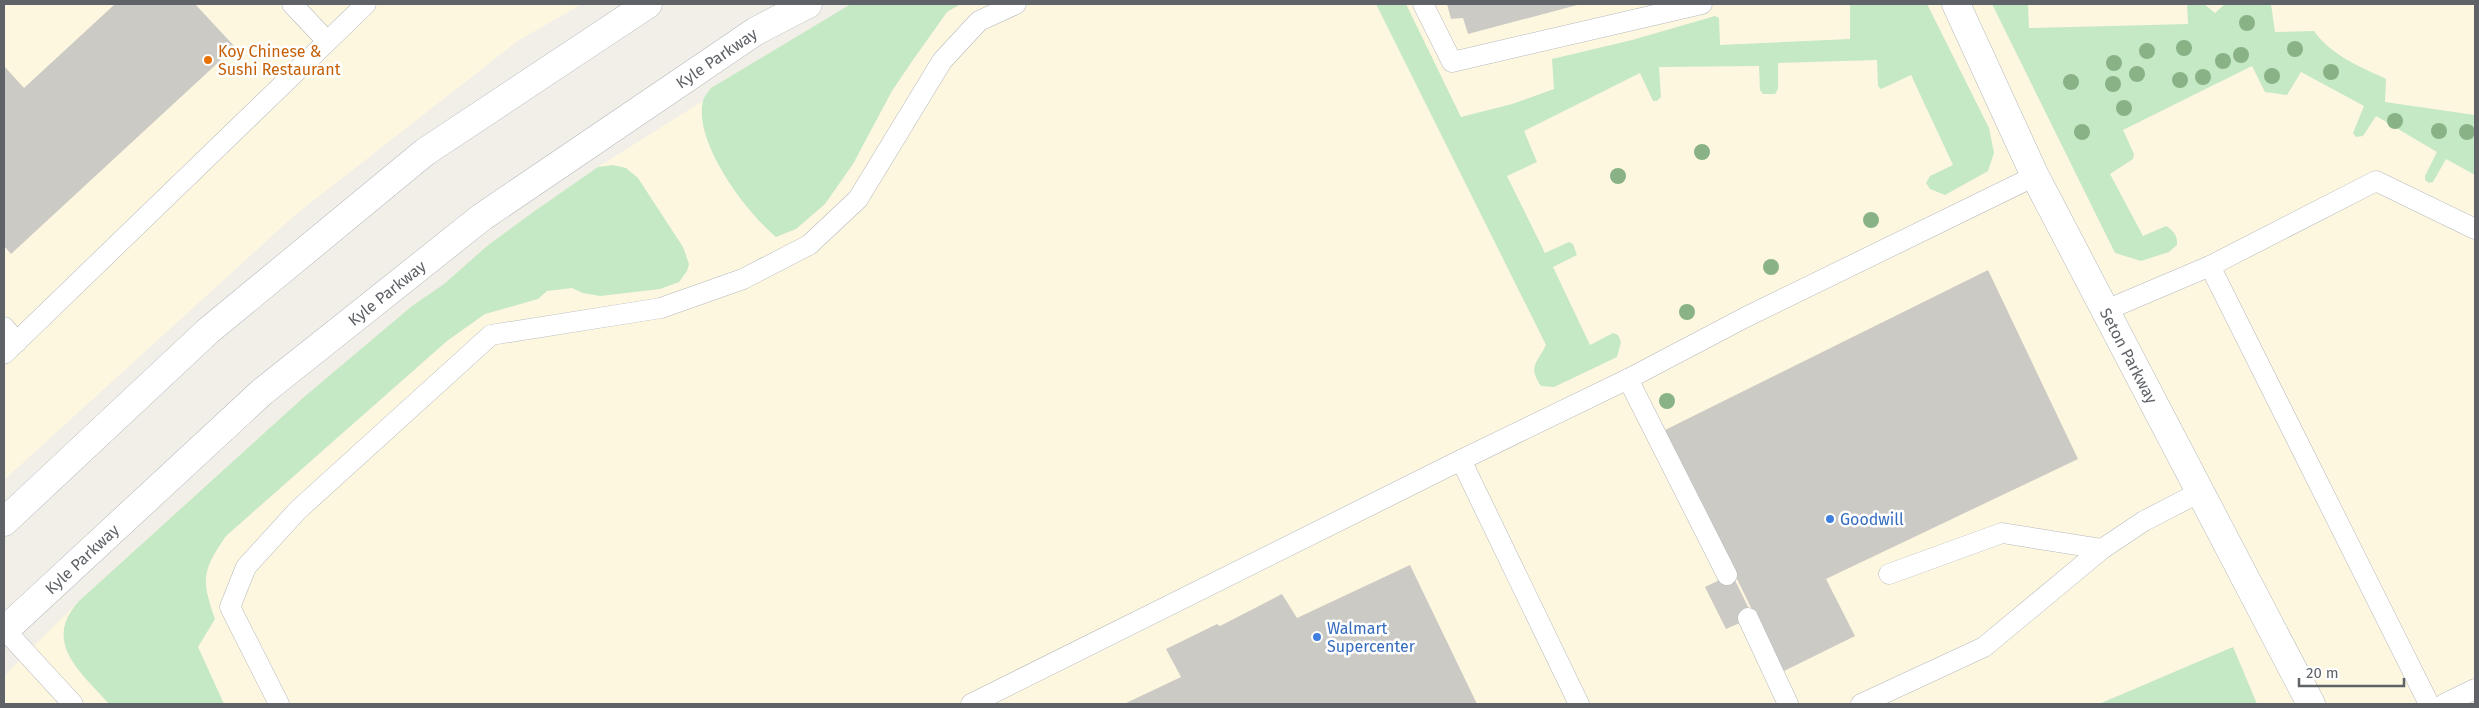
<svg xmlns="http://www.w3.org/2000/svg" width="2479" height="708" viewBox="0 0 2479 708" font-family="'Fira Sans',sans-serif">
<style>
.commercial{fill:#fef7e0}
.green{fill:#c5e8c5}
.building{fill:#cccac5}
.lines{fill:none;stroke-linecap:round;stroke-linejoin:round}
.service-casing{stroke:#b5b8bc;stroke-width:21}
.tertiary-casing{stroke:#b5b8bc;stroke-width:29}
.service{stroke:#fff;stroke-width:20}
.tertiary{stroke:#fff;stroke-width:28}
.tree{fill:#89b387}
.food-dot{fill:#e8710a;stroke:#fff;stroke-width:2}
.shop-dot{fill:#3f7fe0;stroke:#fff;stroke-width:2}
.labels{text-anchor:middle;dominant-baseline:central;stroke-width:5;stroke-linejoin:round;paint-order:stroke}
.food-label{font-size:16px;fill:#c56008;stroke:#fff;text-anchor:start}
.street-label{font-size:16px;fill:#5f6368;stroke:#fff}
.shop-label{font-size:16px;fill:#366cbe;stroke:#fff;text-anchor:start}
</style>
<rect width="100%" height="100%" fill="#f1efe8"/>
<g class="commercial">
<path d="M4,4H582L519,40L295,215L4,480Z"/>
<path d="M853,4H2475V704H2257L2233,647L2099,704H4V676L79,601L304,397L412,306L444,284L487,246L536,210L598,167L703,101L711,88Z"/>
</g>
<g class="green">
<path d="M851,4H961L947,12L913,60L892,91L853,164L825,204L796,229L776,237C746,212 693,142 703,101C704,97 708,92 711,88Z"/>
<path d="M1376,4H1406L1461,117L1512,104L1554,89L1552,59L1632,40L1715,16L1719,18L1720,45L1850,39V4H1927L1989,128L1994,153L1988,171L1945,195L1930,189L1926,183L1930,176L1953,165L1911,75L1881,89L1878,86L1877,60L1778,63V89L1775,94H1763L1760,90L1759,66L1659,67L1661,97L1657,101H1653L1640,73L1524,131L1537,162L1507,176L1545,253L1569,242L1573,244L1577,255L1553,267L1590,345L1613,333L1618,335L1621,342L1617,357L1554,387L1541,386C1528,367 1536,364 1546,345Z"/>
<path d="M1992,4H2028L2029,28L2188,24L2187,4H2204L2215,13L2225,4H2271L2275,32L2314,31C2332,56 2359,66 2386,79L2385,102L2475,115V175L2446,159L2433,182L2429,183L2425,180V176L2437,152L2376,116L2363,136L2356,137L2353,133L2364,106L2301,72L2287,95L2265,92L2252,66L2123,130L2134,154L2133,159L2110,174L2143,236L2166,226C2173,230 2178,236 2177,245L2169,252L2141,261L2115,253Z"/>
<path d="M613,165L626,168L638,178L683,247L689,264L687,271L679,282L660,289L600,296L583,293L572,288L547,291L538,299L485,314L447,341L226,536C202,571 201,579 215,619L198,647L224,704H109C82,673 41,643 79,601L304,397L412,306L444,284L487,246L536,210L598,167Z"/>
<path d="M2233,647L2257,704H2099Z"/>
</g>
<g class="building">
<path d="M115,4H195L235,47L11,254L4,246V66L24,88Z"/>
<path d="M1447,4H1581L1468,34L1463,18L1451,19Z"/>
<path d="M1988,270L2078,459L1826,579L1855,636L1782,672L1665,430Z"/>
<path d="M1410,565L1477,704H1124L1181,677L1166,649L1217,624L1220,626L1282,594L1297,618Z"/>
<path d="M1732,574L1753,617L1726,629L1705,587Z"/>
</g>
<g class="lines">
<defs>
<g id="service">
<path d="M292,4L327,41"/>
<path d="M1423,4L1452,62L1702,4"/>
<path d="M2210,266L2429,704"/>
<path d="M2104,311L2210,266L2376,181L2475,229"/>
<path d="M4,327L17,342"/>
<path d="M4,354L366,4"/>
<path d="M1628,379L1727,575"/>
<path d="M1461,460L1579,704"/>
<path d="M1889,574L2002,533L2102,549"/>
<path d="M1748,618L1788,704"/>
<path d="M5,630L73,704"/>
<path d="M279,704L230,607L246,567L298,510L491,335L661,308L743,279L809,245L858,199L942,61L979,21L1016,4"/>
<path d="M971,704L1461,460L1628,379L1746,317L2035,176"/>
<path d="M1861,704L1984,647L2102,549L2144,521L2200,492"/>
<path d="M2444,704L2475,689"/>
</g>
<g id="tertiary">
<path id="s1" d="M1956,4L2035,176L2311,704"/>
<path d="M4,522L208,331L425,152L648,4"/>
<path id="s2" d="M4,631L262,392L482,217L756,31L808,4"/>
</g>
</defs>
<use href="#service" class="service-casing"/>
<use href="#tertiary" class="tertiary-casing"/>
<use href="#service" class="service"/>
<use href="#tertiary" class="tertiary"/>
</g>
<g class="tree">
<circle cx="2247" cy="23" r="8"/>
<circle cx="2184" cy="48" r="8"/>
<circle cx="2295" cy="49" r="8"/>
<circle cx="2147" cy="51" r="8"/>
<circle cx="2241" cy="55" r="8"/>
<circle cx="2223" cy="61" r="8"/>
<circle cx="2114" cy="63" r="8"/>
<circle cx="2331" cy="72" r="8"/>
<circle cx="2137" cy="74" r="8"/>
<circle cx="2272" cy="76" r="8"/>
<circle cx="2203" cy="77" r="8"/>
<circle cx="2180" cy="80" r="8"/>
<circle cx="2071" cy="82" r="8"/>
<circle cx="2113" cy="84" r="8"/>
<circle cx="2124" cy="108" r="8"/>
<circle cx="2395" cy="121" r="8"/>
<circle cx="2439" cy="131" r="8"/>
<circle cx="2082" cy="132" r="8"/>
<circle cx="2467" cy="132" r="8"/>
<circle cx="1702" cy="152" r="8"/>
<circle cx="1618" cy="176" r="8"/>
<circle cx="1871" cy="220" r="8"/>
<circle cx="1771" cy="267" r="8"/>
<circle cx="1687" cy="312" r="8"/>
<circle cx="1667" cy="401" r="8"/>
</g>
<circle class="food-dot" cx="208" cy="60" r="5"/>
<g class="shop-dot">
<circle cx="1830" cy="519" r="5"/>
<circle cx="1317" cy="637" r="5"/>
</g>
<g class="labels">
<g class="food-label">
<text x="218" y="51">Koy Chinese &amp;<tspan x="218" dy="18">Sushi Restaurant</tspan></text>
</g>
<g class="street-label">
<text stroke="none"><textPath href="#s2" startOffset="916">Kyle Parkway</textPath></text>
<text stroke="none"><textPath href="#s2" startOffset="511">Kyle Parkway</textPath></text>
<text stroke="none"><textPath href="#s1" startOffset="392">Seton Parkway</textPath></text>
<text stroke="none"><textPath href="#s2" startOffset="106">Kyle Parkway</textPath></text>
</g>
<g class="shop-label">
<text x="1840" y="519">Goodwill</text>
<text x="1327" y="628">Walmart<tspan x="1327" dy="18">Supercenter</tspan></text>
</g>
</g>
<rect width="2479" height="708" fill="none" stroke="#5f6368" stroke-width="10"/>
<path d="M2299 678v8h105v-8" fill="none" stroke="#5f6368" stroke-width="2.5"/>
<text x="2306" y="678" font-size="15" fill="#5f6368" stroke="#ffffff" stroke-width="4" paint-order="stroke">20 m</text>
</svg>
